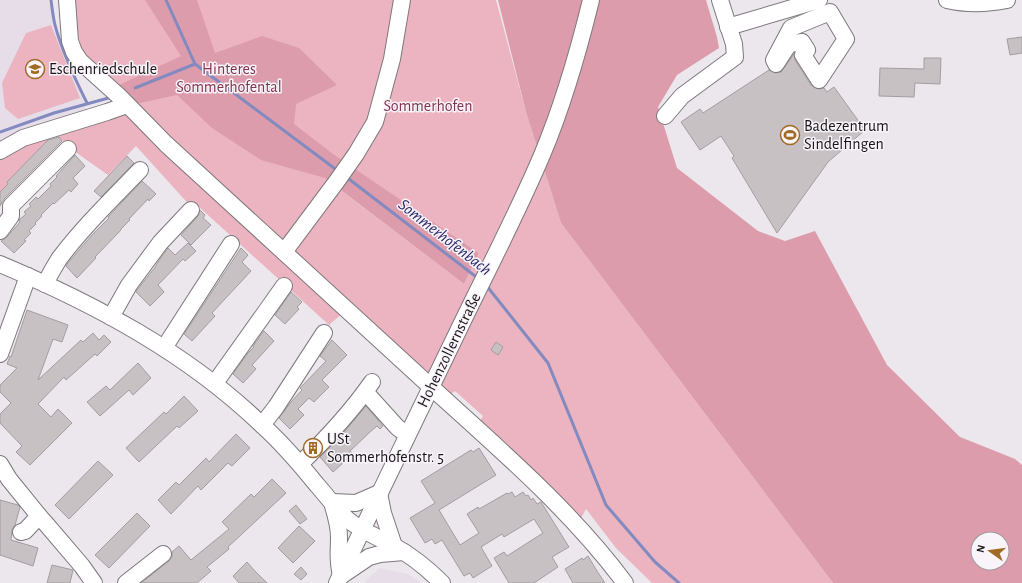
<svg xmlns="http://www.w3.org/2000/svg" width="1022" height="583" viewBox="0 0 1022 583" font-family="'Alegreya Sans',sans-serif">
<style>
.built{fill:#e7dde9}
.green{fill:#ebb4c0;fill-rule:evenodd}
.forest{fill:#dd9cab;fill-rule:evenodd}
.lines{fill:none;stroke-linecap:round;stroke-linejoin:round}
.stream{stroke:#828abf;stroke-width:3}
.building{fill:#c7c1c4;stroke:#a39da1}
.minor-casing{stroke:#7d787d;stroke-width:18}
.minor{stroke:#fff;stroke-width:16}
.labels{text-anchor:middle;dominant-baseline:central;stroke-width:3;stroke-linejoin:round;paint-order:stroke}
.poi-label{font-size:16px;fill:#171517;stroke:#f9f4fa;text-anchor:start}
.park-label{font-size:16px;fill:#82344c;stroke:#f9f4fa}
.street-label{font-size:16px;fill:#171517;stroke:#f9f4fa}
.water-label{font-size:17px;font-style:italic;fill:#2a2b6c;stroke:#f9f4fa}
</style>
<rect width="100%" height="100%" fill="#ece7ec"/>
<g class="built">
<path d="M0,0H49L55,29L87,110L0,147Z"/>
<path d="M380,568L408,574L421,583H365L367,579Z"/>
</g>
<g class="green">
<path d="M71,0H496L526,112L561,223L833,583H652L616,548L586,509L579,522C546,488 515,452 479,422L483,416L455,391L450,395L278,243L132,103L82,52ZM121,84L140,102V103L135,104L120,85ZM339,159L479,253L464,284L326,179Z"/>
<path d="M51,25L80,98L18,119L5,108L2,83L26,33Z"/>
<path d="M124,110L344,312L329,325L198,206L194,210L136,146L108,175L74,151L55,134L7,182L8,184L0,192V156L26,140Z"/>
</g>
<g class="forest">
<path d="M145,0H197L215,53L262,36L299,48L337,85L296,104L294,124L333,154L479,253L464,284L325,178L261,160L212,128L177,95L135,104L119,85L181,56Z"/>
<path d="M498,0H706L717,37L719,48L677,75L658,107L677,168L758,231L785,241L815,231L887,365L960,437L1015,459L1022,465V583H833L561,223L526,112ZM978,539H1002V563H978Z"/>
</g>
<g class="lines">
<g class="stream">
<path d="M51,0C52,8 53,17 55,25C62,52 75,79 87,103"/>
<path d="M166,0L195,64L338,171"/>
<path d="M135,88L195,64"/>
<path d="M0,132L54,113L112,97"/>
<path d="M345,176L479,279"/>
<path d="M486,285L548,363L606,505L655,562L679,583"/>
</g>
</g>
<g class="building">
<path d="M1022,37V53L1010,55L1007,39Z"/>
<path d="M794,54L795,60L811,85L819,89L824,88L827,92L834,87L865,130L828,162L777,233L732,158L734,156L721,136L700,150L681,122L700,109L703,113L769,70L775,73L781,72Z"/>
<path d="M924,58H941L940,84L915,83L914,97L879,96L880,68L924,69Z"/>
<path d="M59,137L62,141L4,199L0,206V192L8,184L7,182L48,140Z"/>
<path d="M75,155L85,166L73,178L78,184L71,192L69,190L54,204L53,203L41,215L42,216L35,223L36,224L29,231L31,233L24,240L26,241L14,253L1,241L7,237L20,222L19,220L26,214L24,212L31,206L29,204L36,197L38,199L51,186L50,184L57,177L56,176Z"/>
<path d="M127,156L134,163L101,197L94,191Z"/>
<path d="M142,181L156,194L149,201L148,199L129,219L130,220L121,229V230L95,257L96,258L77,278L66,266L67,264L92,235L109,218L108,217Z"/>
<path d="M200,210L205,215L203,218L211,225L191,245L181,235L198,216Z"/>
<path d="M188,243L196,251L185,261L183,259L158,285L164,292L150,306L136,292L137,290L156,266V265L168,248L175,255Z"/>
<path d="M241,248L248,255L242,262L251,271L212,313L215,316L192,341L184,334Z"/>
<path d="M291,292L302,302L297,307L299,309L285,324L275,315Z"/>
<path d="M27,310L68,325L62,342L53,339L38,380L81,340L83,342L93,333L99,340L104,335L111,342L97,356L95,354L66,380L64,377L38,404L51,417L58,409L72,423L30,465L16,452L22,446L0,423V414L11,403L0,392V385L17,368L7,364L10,356L11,357Z"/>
<path d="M264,331L274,341L252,365L256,369L243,383L233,374L247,354L254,347L253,346Z"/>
<path d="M332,340L347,355L322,380L329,387L314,402L309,398L298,409L304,415L290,429L279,418L291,402L302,390L300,388L326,361L320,356Z"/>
<path d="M496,342L503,347L498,355L491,350Z"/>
<path d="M138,363L151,378L133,395L129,390L100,416L87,402L106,386L110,390Z"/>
<path d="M184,396L198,411L179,428L177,426L139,462L126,448L164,412L166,414Z"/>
<path d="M366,406L383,426L380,429L377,426L370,432L350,451L353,454L333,472L320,457L339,438Z"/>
<path d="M236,434L250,448L232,466L228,463L201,490L198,486L171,514L158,500L176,482L179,485L206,458L209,462Z"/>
<path d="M479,448L496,475L439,510L460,545L479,533L467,514L478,507L479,509L507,493L508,494L512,492L515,497L523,492L526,496L528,495L531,500L533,498L537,504L541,502L569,547L552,557L558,567L534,583H509L494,558L504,552L507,556L543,533L534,519L504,537L502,534L481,547L492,566L473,578L470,573L464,576L442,540L435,544L432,539L425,543L410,518L435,503L421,481L471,450L473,452Z"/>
<path d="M98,461L113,475L69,519L55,505Z"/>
<path d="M272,479L286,493L228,547L229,549L207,567L211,571L197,583H141L169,561L172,557V552L179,546L191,560L229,529L222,522L251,494L254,497Z"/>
<path d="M0,500L18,505L20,507L15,525L12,530L11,540L38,548L33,566L0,555Z"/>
<path d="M296,505L307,519L300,524L289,511Z"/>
<path d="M137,513L150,526L109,568L95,555Z"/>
<path d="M299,526L315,541L293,563L278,548Z"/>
<path d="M588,556L597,571L605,583H573L565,569L582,558L583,560Z"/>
<path d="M247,562L254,570L267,583H239L233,576Z"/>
<path d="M52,565L73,570L70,583H47Z"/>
<path d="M301,567L307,574L301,580L294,574Z"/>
</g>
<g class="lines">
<defs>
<g id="minor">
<path d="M67,0L70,41L74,52L80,61L121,98L166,144C254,224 342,305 430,386C498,448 570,509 625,583"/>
<path d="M947,0C968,5 987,4 1007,0"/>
<path d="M830,12L846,39L819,80L803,55L807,50L802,42L789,44L776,64L774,60L791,28Z"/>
<path d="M728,27L819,0"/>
<path d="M665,116L682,96L735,57L734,44L720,0"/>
<path d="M0,151L23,138L107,112L127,105"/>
<path d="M0,231L11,216V206L68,149"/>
<path d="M284,252L337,181L356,154L375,122L392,59L402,0"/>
<path d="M0,264C95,304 187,353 262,425C282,443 300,464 317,485C327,496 336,509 347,519C361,531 378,537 394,546C412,556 428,569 442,583"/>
<path d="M45,284C49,276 54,267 59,259C83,227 112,199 140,170"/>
<path d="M111,317L129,285L160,243L191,210"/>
<path d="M164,348L231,244"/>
<path d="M0,354L28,276"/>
<path d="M215,383L284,286"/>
<path d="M369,396L397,427L407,435"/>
<path d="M262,425L276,407L324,333"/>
<path d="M0,464L9,479L39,516L47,525L82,566L94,583"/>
<path d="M300,464C326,439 351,412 372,382"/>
<path d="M379,493L383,513L394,546"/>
<path d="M332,502L356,503L379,493"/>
<path d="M333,506C336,516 339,526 339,537C339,552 337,560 341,575"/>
<path d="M21,532L25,531L39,516"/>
<path d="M341,576L369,557L380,554L404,552"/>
<path d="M126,583L163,554"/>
<path d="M337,583C377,498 418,414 459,329C487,271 517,214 542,155C563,105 578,53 591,0"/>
</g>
</defs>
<use href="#minor" class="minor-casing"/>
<use href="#minor" class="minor"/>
</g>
<defs>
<symbol id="school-ring" viewBox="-11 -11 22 22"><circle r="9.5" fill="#f9f4fa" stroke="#a16b25" stroke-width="1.5"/><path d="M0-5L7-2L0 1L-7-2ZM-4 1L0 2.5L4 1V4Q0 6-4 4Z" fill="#a16b25"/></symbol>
<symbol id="stadium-ring" viewBox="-11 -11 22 22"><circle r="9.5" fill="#f9f4fa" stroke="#a16b25" stroke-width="1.5"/><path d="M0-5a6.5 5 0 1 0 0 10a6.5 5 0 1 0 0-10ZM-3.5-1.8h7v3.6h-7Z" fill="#a16b25"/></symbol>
<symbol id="building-ring" viewBox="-11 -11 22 22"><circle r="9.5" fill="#f9f4fa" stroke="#a16b25" stroke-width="1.5"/><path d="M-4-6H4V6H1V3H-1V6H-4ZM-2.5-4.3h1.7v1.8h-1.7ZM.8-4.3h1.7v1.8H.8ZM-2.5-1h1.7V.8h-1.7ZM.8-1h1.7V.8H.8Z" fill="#a16b25"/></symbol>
</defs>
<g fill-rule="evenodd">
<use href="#school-ring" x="24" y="58" width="22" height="22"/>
<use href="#stadium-ring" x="779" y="124" width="22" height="22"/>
<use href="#building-ring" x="302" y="437" width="22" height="22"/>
</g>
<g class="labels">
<g class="poi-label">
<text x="49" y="69">Eschenriedschule</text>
<text x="804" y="126">Badezentrum<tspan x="804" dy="18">Sindelfingen</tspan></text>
<text x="327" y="439">USt<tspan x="327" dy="18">Sommerhofenstr. 5</tspan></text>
</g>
<g class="park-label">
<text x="229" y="69">Hinteres<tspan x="229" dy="18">Sommerhofental</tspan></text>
<text x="428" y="106">Sommerhofen</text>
</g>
<g class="street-label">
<text transform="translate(449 350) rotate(-64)">Hohenzollernstraße</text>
</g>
<g class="water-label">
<text transform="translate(445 237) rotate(38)">Sommerhofenbach</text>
</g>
</g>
<g transform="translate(990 551) rotate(284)"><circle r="19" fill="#f9f4fa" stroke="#9f9b9f"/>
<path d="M0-3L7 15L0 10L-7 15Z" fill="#a16b25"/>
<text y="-6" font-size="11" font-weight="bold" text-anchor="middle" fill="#171517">N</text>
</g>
</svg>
